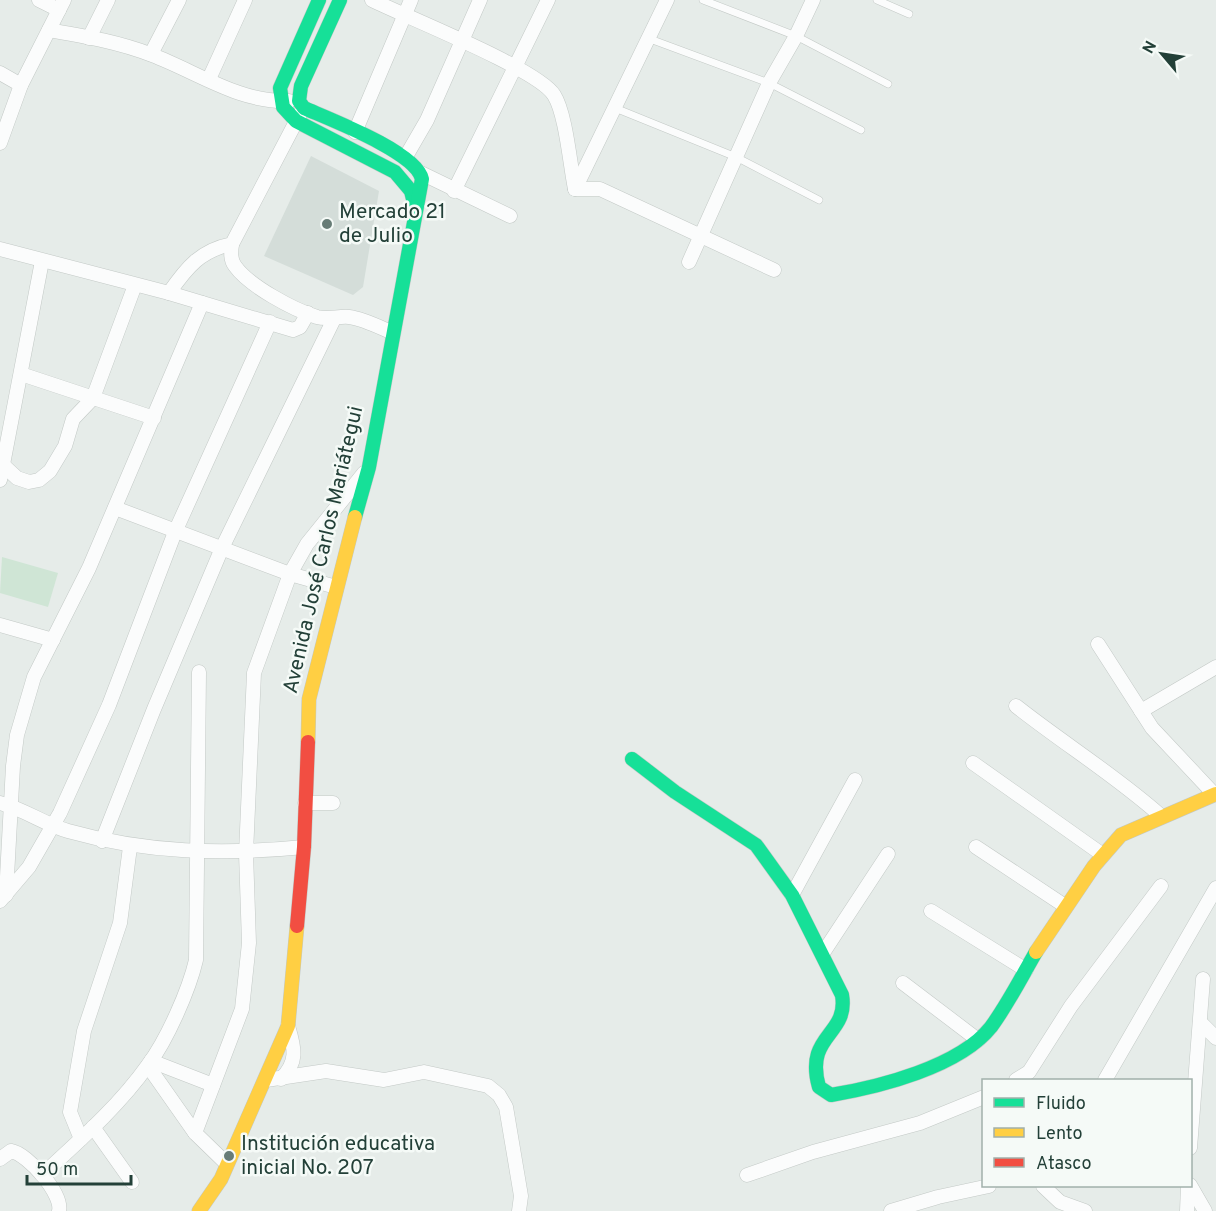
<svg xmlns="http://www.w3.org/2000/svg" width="1216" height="1211" viewBox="0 0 1216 1211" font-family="Overpass,sans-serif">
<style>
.built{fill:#d4ddd9}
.pitch{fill:#cfe5d5}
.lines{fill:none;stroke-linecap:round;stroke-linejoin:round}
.lane-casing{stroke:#c3c9c6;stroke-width:8}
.street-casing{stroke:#c3c9c6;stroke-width:15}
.fast-casing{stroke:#c2c9c6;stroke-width:15}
.slow-casing{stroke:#c2c9c6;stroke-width:15}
.jam-casing{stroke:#c2c9c6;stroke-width:15}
.lane{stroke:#fbfcfc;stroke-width:7}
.street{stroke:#fbfcfc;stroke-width:14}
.fast{stroke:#16e098;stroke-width:14}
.slow{stroke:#ffcf43;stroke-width:14}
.jam{stroke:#f24e42;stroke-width:14}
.poi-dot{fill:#677c76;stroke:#f5faf7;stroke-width:2}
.labels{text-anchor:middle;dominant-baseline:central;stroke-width:5;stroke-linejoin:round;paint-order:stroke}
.poi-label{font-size:21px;fill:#234038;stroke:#f5faf7;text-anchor:start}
.street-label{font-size:21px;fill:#234038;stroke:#f5faf7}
</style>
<rect width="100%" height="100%" fill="#e6ece9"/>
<path class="built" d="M311,156L379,191L363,287L353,295L264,256Z"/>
<path class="pitch" d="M2,557L58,573L48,607L0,593Z"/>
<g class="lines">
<defs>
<g id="lane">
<path d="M703,0L796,36L888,84"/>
<path d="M877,0L909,14"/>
<path d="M650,39L769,83L861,130"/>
<path d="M615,108L736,157L819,200"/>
</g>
<g id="street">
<path d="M39,0L59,10"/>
<path d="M372,0C406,17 538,69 554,95C566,114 570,165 575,189H600L774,270"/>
<path d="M49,30C83,36 119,42 152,55C197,72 240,103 289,101"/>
<path d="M89,38L108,0"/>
<path d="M151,54L179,0"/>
<path d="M0,73L21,85"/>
<path d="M209,79L245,0"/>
<path d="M355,132L411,0"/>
<path d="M0,143L21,85L64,0"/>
<path d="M405,158L427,120L480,0"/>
<path d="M421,173L510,216"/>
<path d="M575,189L667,0"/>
<path d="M454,191L548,0"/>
<path d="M232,244C231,252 230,259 235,266C249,286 294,310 317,317C328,320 338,316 349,317C364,319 379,327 393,333"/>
<path d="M0,249L169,293L293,330L300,327L308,313"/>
<path d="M689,262L769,83L796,36L813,0"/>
<path d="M169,293C187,267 201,250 232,244L300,114"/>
<path d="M21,374L154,418"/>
<path d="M3,465L17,478L29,482L39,480L50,471L65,446L73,419L93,398L135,285"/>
<path d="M0,480L42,261"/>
<path d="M115,508L290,574L336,587"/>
<path d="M0,625L53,640"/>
<path d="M1098,644L1152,728L1214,794"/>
<path d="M1016,706C1064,744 1115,775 1161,816"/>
<path d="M1141,711L1216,667"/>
<path d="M973,763L1103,855"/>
<path d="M0,803C24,809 44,824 68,831C146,853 223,855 304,847"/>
<path d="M305,803H333"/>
<path d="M102,841L154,709L222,548L334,319"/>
<path d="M976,847L1065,906"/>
<path d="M6,895L13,766L17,735L34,677L89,568L202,303"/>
<path d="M792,895L855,780"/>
<path d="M0,901L29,867L60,813L109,705L175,532L270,322"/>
<path d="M931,911L1026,970"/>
<path d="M823,953L888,854"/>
<path d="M903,983L978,1040"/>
<path d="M1200,1022L1216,1038"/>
<path d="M151,1061L213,1085"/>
<path d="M148,1066L195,1133L227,1164"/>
<path d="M281,1079C298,1062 295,1049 288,1026"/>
<path d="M266,1080L326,1071L384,1080L424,1072L488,1086L499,1095L506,1107L521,1196L519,1211"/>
<path d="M1016,1080L1029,1072L1071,1006L1161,886"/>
<path d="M1105,1080L1216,888"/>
<path d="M93,1127L132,1182"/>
<path d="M195,1133L242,1009L249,943L246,853L254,673L290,574L307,544L364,473"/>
<path d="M81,1139L70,1112L84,1031L120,923L130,847"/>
<path d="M1190,1148L1203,979"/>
<path d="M0,1159L11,1151C28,1154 63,1194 59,1211"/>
<path d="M42,1175C79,1141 119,1106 148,1065C167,1040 189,990 196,960L199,672"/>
<path d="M747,1175L813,1152L920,1123L984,1097"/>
<path d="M1190,1185L1205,1211"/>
<path d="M1043,1186L1060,1202L1085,1211"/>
<path d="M891,1211L938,1197L989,1186"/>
<path d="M1187,1211L1188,1186"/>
</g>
<g id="fast">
<path d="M319,0L280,88L283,107L296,121L395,172L411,191L415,207"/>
<path d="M340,0L301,86L299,101L304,108C329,119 416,152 422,179L369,467L355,517"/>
<path d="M632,759L675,792L756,845L792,895L842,995C849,1036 804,1034 819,1087L831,1095C879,1087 959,1067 991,1027C1008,1004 1022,976 1036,952"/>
</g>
<g id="slow">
<path d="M308,742L309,699L355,517"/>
<path d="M1036,952L1094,866L1121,835L1216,794"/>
<path d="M199,1211L221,1179L288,1026L297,926"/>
</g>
<path id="jam" d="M297,926L304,847L308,742"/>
</defs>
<use href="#lane" class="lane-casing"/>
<use href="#street" class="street-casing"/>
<use href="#fast" class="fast-casing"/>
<use href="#slow" class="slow-casing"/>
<use href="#jam" class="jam-casing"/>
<use href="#lane" class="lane"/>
<use href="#street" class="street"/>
<use href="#fast" class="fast"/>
<use href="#slow" class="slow"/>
<use href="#jam" class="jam"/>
</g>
<g class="poi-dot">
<circle cx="327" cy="224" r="6"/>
<circle cx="229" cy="1156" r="6"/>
</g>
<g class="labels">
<g class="poi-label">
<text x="339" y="212">Mercado 21<tspan x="339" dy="24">de Julio</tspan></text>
<text x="241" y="1144">Institución educativa<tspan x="241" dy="24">inicial No. 207</tspan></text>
</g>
<g class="street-label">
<text transform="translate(324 550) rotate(-77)">Avenida José Carlos Mariátegui</text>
</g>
</g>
<rect x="982" y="1079" width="210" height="108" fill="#f5faf7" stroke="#a1b0ab" stroke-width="1.5"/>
<rect x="994" y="1098" width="30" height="9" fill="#16e098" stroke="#a1b0ab" stroke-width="1.5"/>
<text x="1036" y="1109" font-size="18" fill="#234038">Fluido</text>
<rect x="994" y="1128" width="30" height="9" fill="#ffcf43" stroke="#a1b0ab" stroke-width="1.5"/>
<text x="1036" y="1139" font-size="18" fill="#234038">Lento</text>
<rect x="994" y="1158" width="30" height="9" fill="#f24e42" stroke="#a1b0ab" stroke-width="1.5"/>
<text x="1036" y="1169" font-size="18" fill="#234038">Atasco</text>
<g transform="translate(1162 54) rotate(299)" stroke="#f5faf7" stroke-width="4.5" paint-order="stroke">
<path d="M0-4.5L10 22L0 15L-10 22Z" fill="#234038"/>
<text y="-9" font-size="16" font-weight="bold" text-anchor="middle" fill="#234038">N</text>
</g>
<path d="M27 1175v9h104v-9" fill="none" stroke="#234038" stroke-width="3"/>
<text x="36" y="1175" font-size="18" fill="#234038" stroke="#f5faf7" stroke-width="4.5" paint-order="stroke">50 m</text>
</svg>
